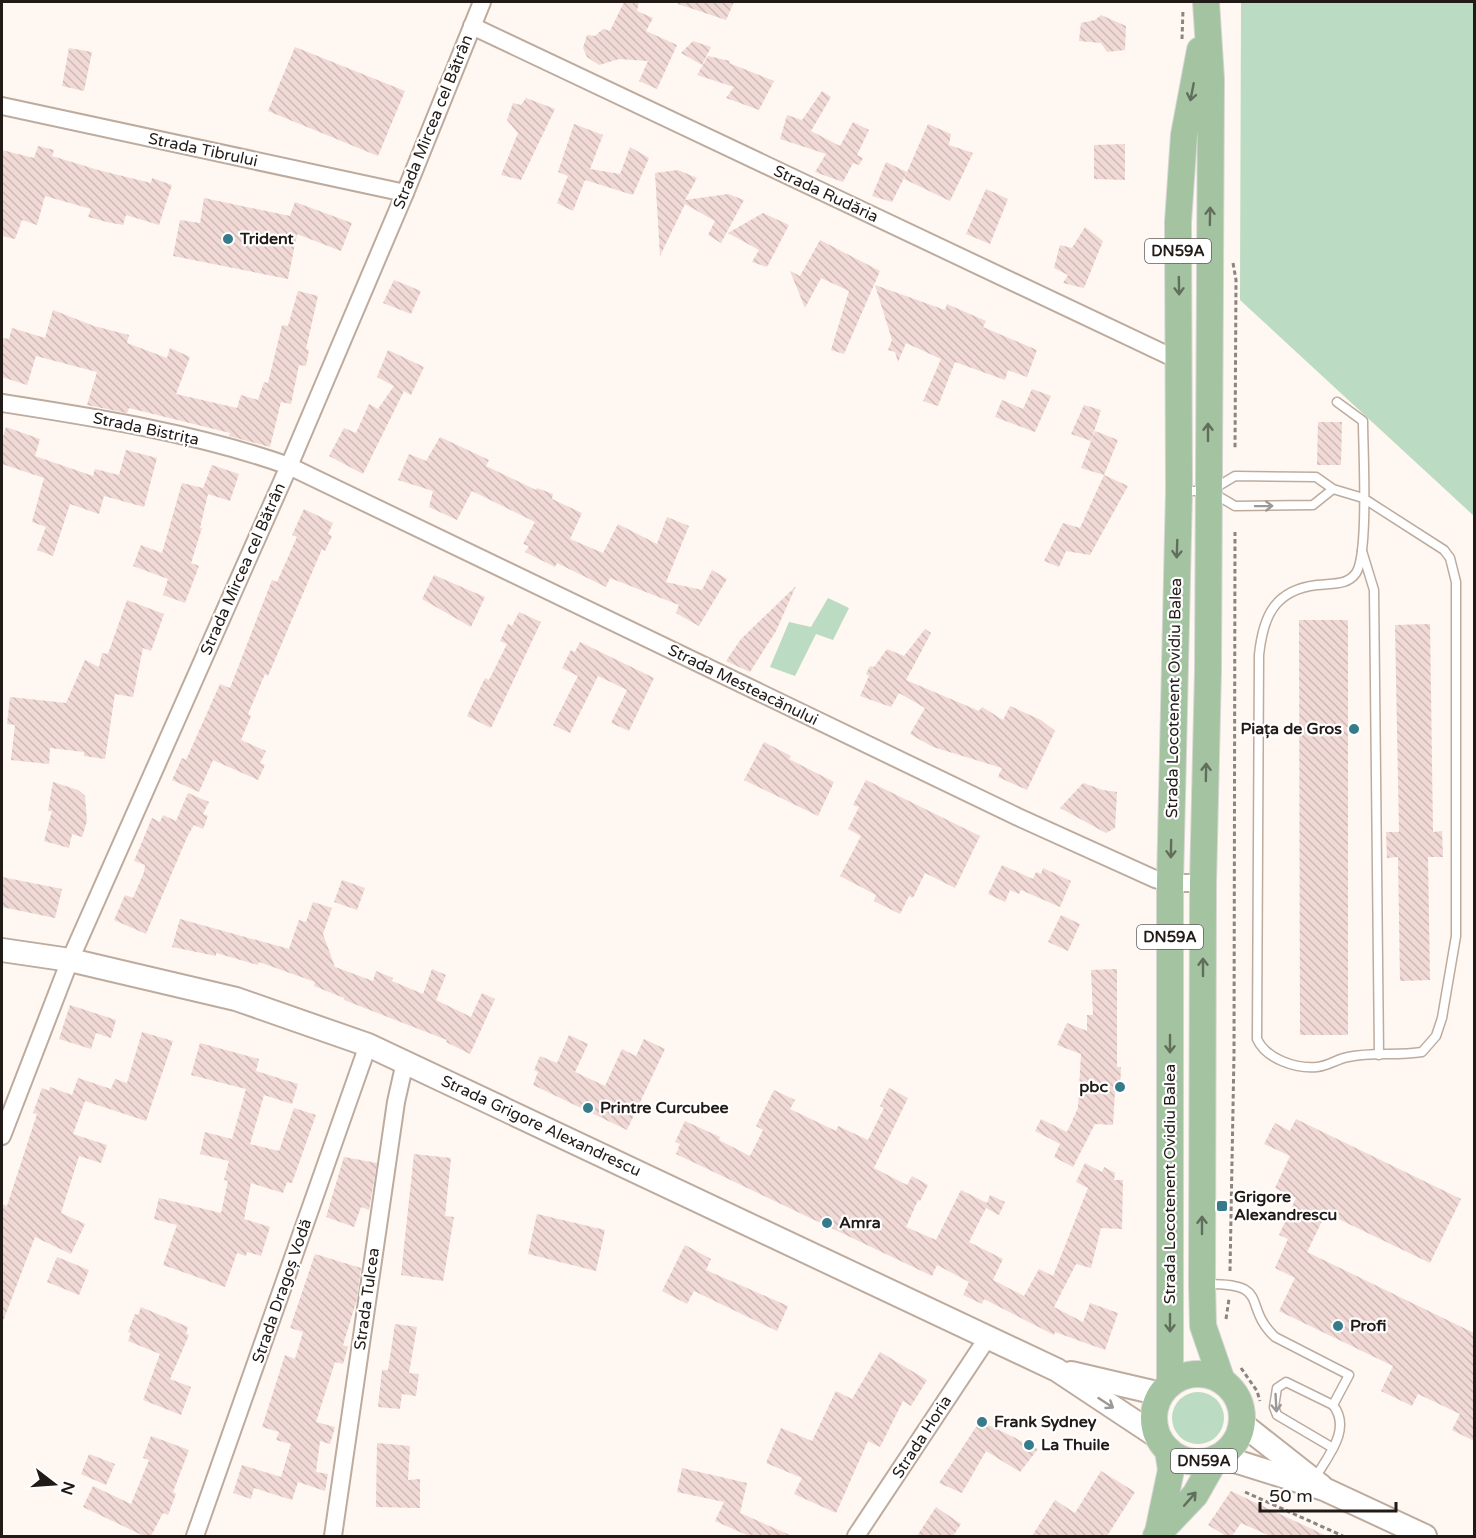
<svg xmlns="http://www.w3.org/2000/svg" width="1476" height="1538" viewBox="0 0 1476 1538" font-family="'Varela Round',sans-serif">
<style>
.grass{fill:#bbdbc2}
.building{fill:url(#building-back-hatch)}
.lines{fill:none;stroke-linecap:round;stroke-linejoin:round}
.lane-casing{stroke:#bdab9e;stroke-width:11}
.street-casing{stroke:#bdab9e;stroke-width:20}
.secondary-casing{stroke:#bdab9e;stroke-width:26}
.primary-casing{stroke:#d7d6d5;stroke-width:28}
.path{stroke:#8c847f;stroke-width:3;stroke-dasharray:4.5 3;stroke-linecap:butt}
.lane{stroke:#fff;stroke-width:8}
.street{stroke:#fff;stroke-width:16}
.secondary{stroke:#fff;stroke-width:22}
.primary{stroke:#a3c3a1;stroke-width:26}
.oneway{stroke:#626e5c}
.oneway2{stroke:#9b9896}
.poi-dot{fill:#367b89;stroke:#fff;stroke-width:2}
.labels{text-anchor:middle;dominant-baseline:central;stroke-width:4.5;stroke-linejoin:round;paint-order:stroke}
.shield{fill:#fff;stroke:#645f5c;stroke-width:1.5}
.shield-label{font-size:15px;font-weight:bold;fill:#211a16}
.street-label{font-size:16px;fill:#211a16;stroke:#fff}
.poi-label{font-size:16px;font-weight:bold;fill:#211a16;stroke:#fff;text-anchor:start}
</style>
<defs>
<pattern id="building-back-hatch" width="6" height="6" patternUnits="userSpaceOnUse" patternTransform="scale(1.5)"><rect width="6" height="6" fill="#f1d9d6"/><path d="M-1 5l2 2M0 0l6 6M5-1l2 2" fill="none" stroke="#cebab7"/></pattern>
</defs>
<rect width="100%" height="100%" fill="#fff7f1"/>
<g class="grass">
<path d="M1241,2H1474V516L1240,300Z"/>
<path d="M828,598L849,608L833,640L816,634L795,676L770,667L789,622L811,627Z"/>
<circle cx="1198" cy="1418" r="26"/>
</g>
<g class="building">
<path d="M624,2H639L637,11L653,18L646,31L677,45L657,89L639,81L648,61L619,59L599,65L587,57L583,48L587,35L595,36L603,29L610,31Z"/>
<path d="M678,2H734L726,20L678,4Z"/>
<path d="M1101,15L1126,26L1125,50L1107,52L1101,43L1079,41L1081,23L1095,20Z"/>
<path d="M693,41L711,47L702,65L681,53Z"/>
<path d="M295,47L405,91L378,156L268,111Z"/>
<path d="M69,48L92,52L84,91L62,86Z"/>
<path d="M708,56L730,61L729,63L774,81L759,110L726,98L734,87L697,75Z"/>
<path d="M822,91L831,97L811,131L840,146L853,122L869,130L857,155L863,158L859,165L853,163L843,182L815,172L826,154L780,139L787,115L802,120Z"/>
<path d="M526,98L555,109L521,180L501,175L518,133L507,120L513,103L521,105Z"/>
<path d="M574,124L603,135L590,169L620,174L630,147L649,158L633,195L585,180L573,211L557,203L568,176L558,172Z"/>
<path d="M928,124L951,134L949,145L973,153L950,201L904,179Z"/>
<path d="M1125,144V180L1094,179V145Z"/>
<path d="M38,146L54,150L52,156L98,170L151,183L152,178L172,185L159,225L126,215L123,225L107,222L88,217L91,209L45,196L37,225L22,220L15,239L2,236V150L34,158Z"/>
<path d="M886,162L907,172L892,202L872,196Z"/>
<path d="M678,170L697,178L685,200L728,194L744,200L721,243L708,235L715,221L685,204L660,256L655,173Z"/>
<path d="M986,189L1008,199L990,244L966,234Z"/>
<path d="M204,198L290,216L295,202L352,223L341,251L297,234L288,279L173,256L180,220L200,223Z"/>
<path d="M763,213L789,225L767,267L752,262L759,250L728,233Z"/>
<path d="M1085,227L1103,241L1084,288L1063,283L1068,275L1054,268L1060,245L1072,248Z"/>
<path d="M820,240L880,271L844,354L831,350L849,291L821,278L805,308L790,271L800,276Z"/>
<path d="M394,280L421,291L411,314L383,303Z"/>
<path d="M875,285L945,310L947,304L986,321L983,327L1037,350L1027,377L1008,370L1005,380L955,362L938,406L923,401L941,359L906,343L898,362L895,352L888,350L892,340Z"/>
<path d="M298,291L318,296L306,349L309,350L306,366L299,365L291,404L281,402L270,447L229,436L230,433L129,408L127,413L87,405L97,372L36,356L27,385L2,377V338L9,339L12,328L45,338L53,310L94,326L129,335L127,343L167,358L170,348L190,357L176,394L237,408L241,395L258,400L264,382L268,383L282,325L288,326Z"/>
<path d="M388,350L424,367L411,395L404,391L363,474L329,456L344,428L356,433L369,404L378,409L394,386L377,377Z"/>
<path d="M1032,389L1051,396L1035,432L995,417L1002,400L1023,409Z"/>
<path d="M1084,405L1101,410L1091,441L1071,434Z"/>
<path d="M1318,422H1342L1341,465H1317Z"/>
<path d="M6,427L40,439L35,456L93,476L95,469L119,475L126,450L157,458L144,507L104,496L99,514L70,504L53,556L37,550L46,527L32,522L44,478L2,464V440Z"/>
<path d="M1095,431L1118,440L1104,475L1081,468Z"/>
<path d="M440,437L489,460L486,466L536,490L537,488L553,494L552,499L582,513L570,539L603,553L618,524L657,544L667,517L689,526L666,582L702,590L712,570L727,579L699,626L676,613L679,605L610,578L606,587L557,563L555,567L525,552L529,546L523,544L535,522L472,491L457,520L429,507L433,491L398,480L409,454L426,461Z"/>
<path d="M212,465L239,474L230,501L208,494L200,528H202L191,563L199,566L185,603L163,595L168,579L133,566L141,545L162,553L182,483L203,488Z"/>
<path d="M1104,475L1128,486L1090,555L1066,551L1059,567L1044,561L1063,523L1080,528Z"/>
<path d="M304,509L333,523L328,534L332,536L325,551L322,549L268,676L265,674L248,714L251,716L241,740L266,751L260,763L265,765L258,780L213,760L199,792L172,780L182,758L186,760L220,684L230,688L272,580L277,582L297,537L292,535Z"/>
<path d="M434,575L485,597L471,627L422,599Z"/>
<path d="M796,586L776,631L750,672L726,661L741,639Z"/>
<path d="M127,600L164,614L151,651L143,648L133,697L115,694L105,759L84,756V752L50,748L49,764L11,760L15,725L7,724L10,697L66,703L85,660L99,667L102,653L108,654Z"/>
<path d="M519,612L541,622L491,728L467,716L485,678L489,680L507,644L500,641L508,624L512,626Z"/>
<path d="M1299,620H1348V1035H1300Z"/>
<path d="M1430,624L1433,832L1442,831L1443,857H1428L1430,980L1400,981L1398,857L1387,858L1386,832H1399L1395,625Z"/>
<path d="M925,629L931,633L906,680L979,711L982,707L1003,720L1010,706L1041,720L1055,731L1027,790L998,777L1002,768L933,747L910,734L925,708L899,693L891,707L860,696L869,676L866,674L870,666L874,667L887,649L904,656Z"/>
<path d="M580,642L654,678L629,731L611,723L627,690L598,676L570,733L553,725L578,676L562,668L571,650L575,652Z"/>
<path d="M764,742L791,756L789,759L834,782L818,816L744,780Z"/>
<path d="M866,780L980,836L955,888L925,873L913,898L909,896L900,914L874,901L876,895L840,876L861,836L848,829L859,807L853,805Z"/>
<path d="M53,782L78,790L85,796L87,821L82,837L72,834L69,848L44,841L52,811H48Z"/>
<path d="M1083,783L1103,790L1117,792L1115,828L1106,833L1060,808Z"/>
<path d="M188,793L209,802L203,814L208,816L203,829L194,825L188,835L146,934L114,920L125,895L133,898L144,872L145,865L134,861L152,818L160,822L163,815L176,821Z"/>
<path d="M1002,865L1033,879L1036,872L1041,874L1043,868L1071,881L1060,907L1021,890L1019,894L1010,890L1005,902L988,894Z"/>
<path d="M2,877L62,889L55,918L2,907Z"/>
<path d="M342,880L365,888L357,910L334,902Z"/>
<path d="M313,902L332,908L323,934L335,967L373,981L376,971L393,978L392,981L423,994L432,969L446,975L436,1000L471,1017L482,993L495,999L470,1054L446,1042L447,1040L344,1000V998L314,986L315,982L259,962L258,965L216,953V956L172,947L180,919L289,949L299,920L306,922Z"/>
<path d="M1061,915L1080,924L1068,951L1048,942Z"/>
<path d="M1117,969V1067H1121L1120,1093L1115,1092L1113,1125L1095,1124L1073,1167L1054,1157L1060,1144L1035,1131L1041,1119L1067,1132L1078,1108L1081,1054L1057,1045L1067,1023L1087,1031V1015H1093L1091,970Z"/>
<path d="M70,1005L116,1020L111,1038L96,1033L91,1049L59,1039Z"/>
<path d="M142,1032L173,1041L146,1121L85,1101L73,1134L107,1145L101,1163L79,1156L61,1213L85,1224L71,1254L35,1237L2,1324V1204L7,1206L37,1114L33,1113L42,1088L49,1091L50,1087L72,1095L78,1078L111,1089L115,1079L127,1083Z"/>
<path d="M569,1035L588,1044L575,1072L605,1086L622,1049L636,1056L644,1039L665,1049L627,1130L533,1085L538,1072L534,1070L540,1056L557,1063Z"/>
<path d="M200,1043L259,1059L256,1071L298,1084L292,1104L264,1095L250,1144L279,1151L294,1108L316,1115L292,1183L287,1182L283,1193L251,1183L244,1219L270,1227L261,1256L247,1252L246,1256L237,1253L225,1287L163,1265L177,1225L154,1219L159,1198L221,1213L228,1181L224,1180L229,1161L200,1154L205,1132L232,1139L246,1089L191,1075Z"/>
<path d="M889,1088L908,1098L874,1168L907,1185L912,1176L928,1185L920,1201L918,1200L906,1227L936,1240L961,1190L987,1203L990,1195L1005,1202L999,1215L986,1208L969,1242L1003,1259L993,1280L1024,1296L1039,1269L1053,1276L1088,1188L1076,1182L1085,1163L1102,1172L1104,1167L1115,1173L1114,1180H1123L1122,1229L1101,1228L1091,1268L1076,1264L1054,1307L1083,1322L1090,1303L1118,1313L1105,1350L1055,1332L1054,1335L984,1299L982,1304L963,1295L969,1282L937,1265L932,1276L676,1154L680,1144L675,1142L685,1121L720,1137L719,1140L750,1156L763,1130L756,1126L774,1090L795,1100L790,1109L836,1131L838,1126L868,1140L884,1108L880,1106Z"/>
<path d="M1296,1119L1461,1199L1430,1263L1326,1213L1307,1252L1474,1333V1441L1452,1430L1460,1414L1418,1394L1412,1406L1381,1391L1393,1366L1279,1311L1295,1278L1275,1268L1288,1239L1279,1235L1296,1198L1275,1188L1290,1156L1264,1144L1275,1123L1290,1131Z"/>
<path d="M414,1154L451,1158L445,1216L454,1217L443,1281L401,1275Z"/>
<path d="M344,1157L377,1163L369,1210L361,1207L354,1227L326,1217Z"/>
<path d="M537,1214L605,1230L596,1271L528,1254Z"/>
<path d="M685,1245L711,1259L706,1270L788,1306L777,1331L694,1291L687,1304L662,1291Z"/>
<path d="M315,1254L361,1268L357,1299L343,1345L348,1347L343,1364L335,1362L316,1422L335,1427L330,1444L320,1441L316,1472L328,1474L325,1491L298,1482L292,1500L254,1488L251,1499L233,1493L242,1465L281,1477L291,1444L276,1440L279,1432L262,1427L285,1355L295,1359L303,1332L290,1328Z"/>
<path d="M57,1257L89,1270L79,1295L47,1282Z"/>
<path d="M141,1307L188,1327L186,1334L189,1335L170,1379L191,1387L181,1415L143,1400L160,1354L128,1341L131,1333L128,1332L135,1314L138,1315Z"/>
<path d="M395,1324L417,1327L409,1373L419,1374L416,1396L402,1394L400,1409L378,1407L382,1370H388Z"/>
<path d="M880,1352L927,1380L911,1406L903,1401L880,1447L868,1441L836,1513L794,1494L802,1478L766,1463L781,1428L812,1441L836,1391L852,1399Z"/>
<path d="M980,1421L1038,1449L1020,1472L986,1451L962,1493L939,1483Z"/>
<path d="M151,1436L189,1450L173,1492L176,1494L168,1515L163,1513L151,1536H144L83,1507L93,1486L131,1504L149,1460L143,1458Z"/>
<path d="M377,1443L410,1446L408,1480L420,1479V1508L376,1507Z"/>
<path d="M89,1454L115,1464L106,1485L81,1474Z"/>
<path d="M682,1468L747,1483L740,1513L792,1536H749L715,1521L724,1502L677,1492Z"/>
<path d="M1101,1471L1135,1492L1107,1536H1032L1055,1500L1075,1513Z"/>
<path d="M1231,1491L1258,1504L1327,1536H1270L1241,1523L1232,1536H1226L1208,1525Z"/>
<path d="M936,1507L961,1524L953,1536H917Z"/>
</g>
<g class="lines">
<defs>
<g id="lane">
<path d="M1181,491H1210L1235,476L1316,477L1333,489L1363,498L1444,550L1450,558L1456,582V936L1442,1018L1436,1036L1422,1052C1398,1056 1372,1052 1348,1057C1337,1059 1328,1066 1317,1067C1296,1069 1266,1059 1257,1039L1259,655C1263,617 1274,590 1317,585C1331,583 1347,586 1356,573C1369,554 1363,449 1363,421L1337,402"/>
<path d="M1213,493L1235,506L1313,505L1333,489"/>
<path d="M1362,551L1374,590L1379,1055"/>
<path d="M1205,1284C1273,1283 1241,1305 1275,1337L1349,1375L1333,1405C1352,1429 1328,1456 1315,1478"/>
<path d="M1333,1405L1286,1382L1277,1388L1274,1407L1277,1415L1333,1448"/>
</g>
<g id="street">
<path d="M472,26L1180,361"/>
<path d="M2,106L405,193"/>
<path d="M2,403C98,418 196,433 289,466L1018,817L1155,879L1170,883H1203"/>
<path d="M2,1136L70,960L289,466L405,193L482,2"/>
<path d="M195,1536L368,1045"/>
<path d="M333,1536L396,1102L405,1062"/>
<path d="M856,1536L988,1337"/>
</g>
<g id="secondary">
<path d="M2,950L70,960L236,999L368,1045L1057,1370L1158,1437"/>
<path d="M1071,1373L1161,1394"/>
<path d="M1241,1423L1321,1486"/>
<path d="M1219,1456L1324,1489L1425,1536"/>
</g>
<g id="primary">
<path d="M1206,2L1211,79L1208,670L1203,883L1202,1284L1203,1326L1222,1381"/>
<circle cx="1198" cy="1418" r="44"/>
<path d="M1170,1384V883L1179,491L1178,222L1184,135L1200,50"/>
<path d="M1158,1532L1171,1470L1168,1450"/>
<path d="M1156,1536L1195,1495L1216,1458"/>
</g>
</defs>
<use href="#lane" class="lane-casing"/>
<use href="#street" class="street-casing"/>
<use href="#secondary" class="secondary-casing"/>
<use href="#primary" class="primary-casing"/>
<g class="path">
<path d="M1182,39L1183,9"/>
<path d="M1233,263L1236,280L1235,450"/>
<path d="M1230,1271L1234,1054L1235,532"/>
<path d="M1226,1319L1229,1299"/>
<path d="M1241,1368L1257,1391L1260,1401"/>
<path d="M1245,1492L1343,1536"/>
</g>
<use href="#lane" class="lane"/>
<use href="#street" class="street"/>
<use href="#secondary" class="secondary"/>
<use href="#primary" class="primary"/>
</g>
<defs><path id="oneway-shaft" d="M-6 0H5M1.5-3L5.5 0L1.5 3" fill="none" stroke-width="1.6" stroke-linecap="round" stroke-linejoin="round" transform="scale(1.5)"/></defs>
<g class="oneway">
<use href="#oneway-shaft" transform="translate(1192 92) rotate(101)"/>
<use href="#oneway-shaft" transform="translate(1210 216) rotate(-89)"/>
<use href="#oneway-shaft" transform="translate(1179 286) rotate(89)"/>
<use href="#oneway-shaft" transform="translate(1208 432) rotate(-90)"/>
<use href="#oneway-shaft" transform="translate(1177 549) rotate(92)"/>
<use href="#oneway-shaft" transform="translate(1206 772) rotate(-89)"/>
<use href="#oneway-shaft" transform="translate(1171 849) rotate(91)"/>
<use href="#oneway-shaft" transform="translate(1203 967) rotate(-90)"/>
<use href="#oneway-shaft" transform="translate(1170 1044) rotate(90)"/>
<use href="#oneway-shaft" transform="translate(1202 1225) rotate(-90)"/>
<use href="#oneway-shaft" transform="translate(1170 1323) rotate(90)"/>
<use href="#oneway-shaft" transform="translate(1190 1499) rotate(-49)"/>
</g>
<g class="oneway2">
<use href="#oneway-shaft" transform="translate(1264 506) rotate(-1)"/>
<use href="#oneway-shaft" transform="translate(1106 1403) rotate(33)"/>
<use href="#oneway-shaft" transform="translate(1276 1403) rotate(87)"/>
</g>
<g class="poi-dot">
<circle cx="228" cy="239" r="6"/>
<circle cx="1354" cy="729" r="6"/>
<circle cx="1120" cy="1087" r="6"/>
<circle cx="588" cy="1108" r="6"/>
<rect x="1216" y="1200" width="12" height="12" rx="3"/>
<circle cx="827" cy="1223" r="6"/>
<circle cx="1338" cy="1326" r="6"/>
<circle cx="982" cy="1422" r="6"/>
<circle cx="1029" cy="1445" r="6"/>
</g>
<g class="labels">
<g class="shield">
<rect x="1145" y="239" width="66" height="24" rx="4.5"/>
<rect x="1137" y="925" width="66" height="24" rx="4.5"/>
<rect x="1171" y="1449" width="66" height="24" rx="4.5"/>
</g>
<g class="shield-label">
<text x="1178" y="251">DN59A</text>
<text x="1170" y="937">DN59A</text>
<text x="1204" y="1461">DN59A</text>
</g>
<g class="street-label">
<text transform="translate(433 122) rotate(-68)">Strada Mircea cel Bătrân</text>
<text transform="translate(203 150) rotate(12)">Strada Tibrului</text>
<text transform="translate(826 194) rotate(25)">Strada Rudăria</text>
<text transform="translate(146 429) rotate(12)">Strada Bistrița</text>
<text transform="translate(243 569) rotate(-66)">Strada Mircea cel Bătrân</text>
<text transform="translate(743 685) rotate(26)">Strada Mesteacănului</text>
<text transform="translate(1174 698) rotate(-89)">Strada Locotenent Ovidiu Balea</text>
<text transform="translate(541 1126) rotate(25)">Strada Grigore Alexandrescu</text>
<text transform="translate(1170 1184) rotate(-90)">Strada Locotenent Ovidiu Balea</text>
<text transform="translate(282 1291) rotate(-71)">Strada Dragoș Vodă</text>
<text transform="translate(367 1299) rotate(-82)">Strada Tulcea</text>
<text transform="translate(922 1437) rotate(-57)">Strada Horia</text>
</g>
<g class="poi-label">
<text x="240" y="239">Trident</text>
<text x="1342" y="729" text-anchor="end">Piața de Gros</text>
<text x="1108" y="1087" text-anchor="end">pbc</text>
<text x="600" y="1108">Printre Curcubee</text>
<text x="1234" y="1197">Grigore<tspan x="1234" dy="18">Alexandrescu</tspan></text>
<text x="839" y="1223">Amra</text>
<text x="1350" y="1326">Profi</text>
<text x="994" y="1422">Frank Sydney</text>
<text x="1041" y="1445">La Thuile</text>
</g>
</g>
<rect width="1476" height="1538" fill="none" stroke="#211a16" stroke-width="6"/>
<g transform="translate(54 1484) rotate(107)" stroke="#ffffff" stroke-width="4.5" paint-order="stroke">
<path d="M0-4.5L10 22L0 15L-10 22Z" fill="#211a16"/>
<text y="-9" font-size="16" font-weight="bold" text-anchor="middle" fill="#211a16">N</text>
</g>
<path d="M1260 1502v9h136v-9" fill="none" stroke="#211a16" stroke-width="3"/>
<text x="1269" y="1502" font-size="18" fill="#211a16" stroke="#ffffff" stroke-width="4.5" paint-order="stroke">50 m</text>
</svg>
